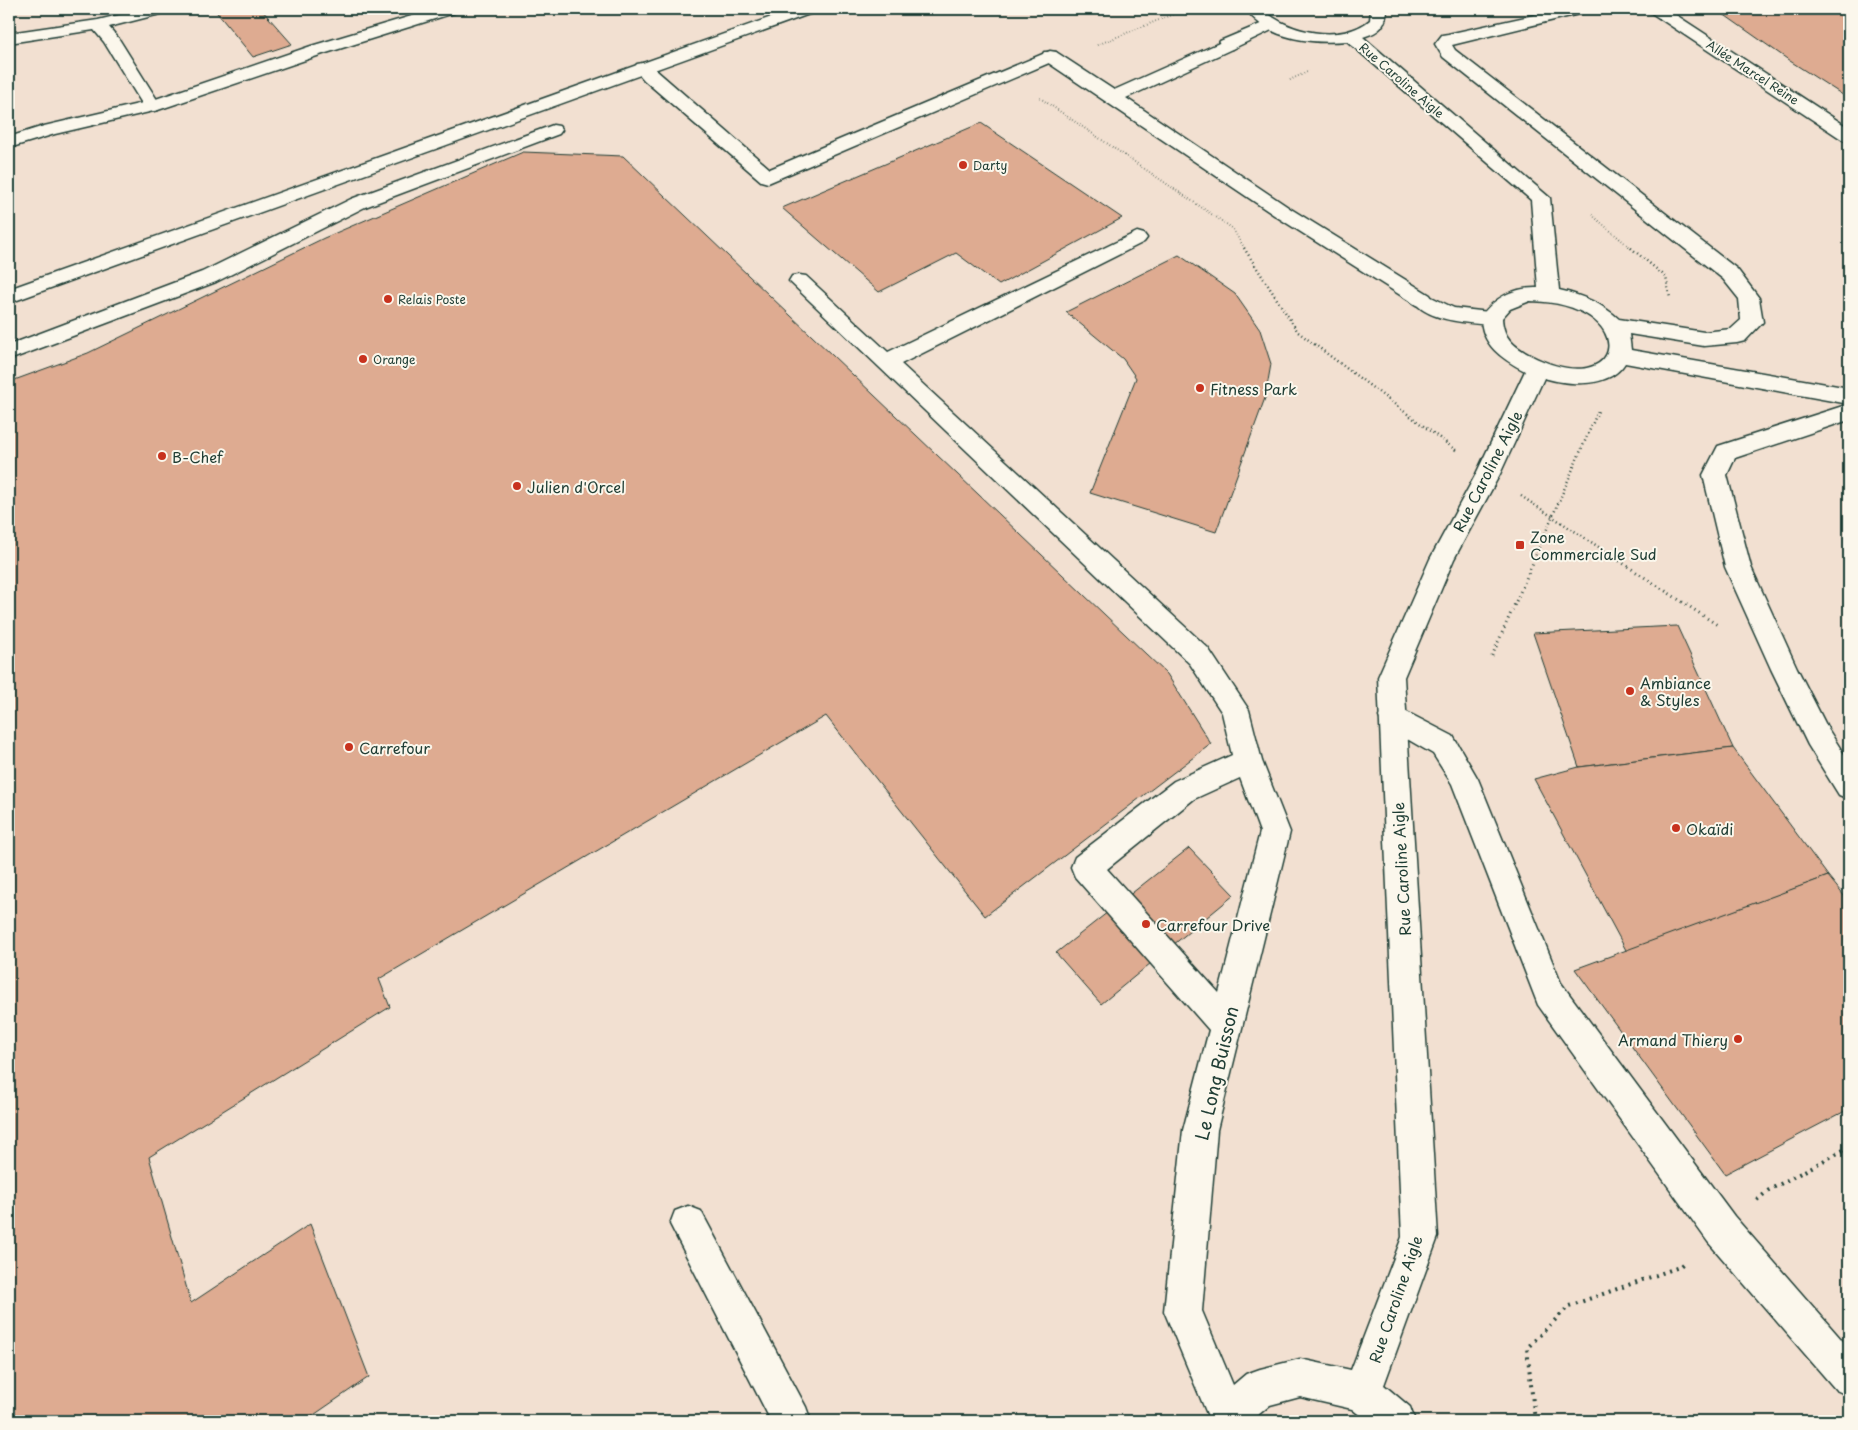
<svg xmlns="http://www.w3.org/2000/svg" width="1858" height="1430" viewBox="0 0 1858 1430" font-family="'Playpen Sans',sans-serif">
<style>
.built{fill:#f2e0d1}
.building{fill:#deab91;stroke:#1f3d34}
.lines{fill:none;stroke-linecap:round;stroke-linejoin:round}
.service-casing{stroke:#1f3d34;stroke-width:3}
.minor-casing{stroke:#1f3d34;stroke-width:3}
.path-far3{stroke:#1f3d34;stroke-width:2;stroke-dasharray:0.5 2.5;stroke-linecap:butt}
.path-far2{stroke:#1f3d34;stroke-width:2.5;stroke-dasharray:1 3;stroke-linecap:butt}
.path-far1{stroke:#1f3d34;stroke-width:3;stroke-dasharray:1 4;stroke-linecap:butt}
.path{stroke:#1f3d34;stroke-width:4;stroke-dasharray:2 5;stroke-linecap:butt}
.service{fill:#fbf7ec;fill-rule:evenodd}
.minor{fill:#fbf7ec;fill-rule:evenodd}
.poi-dot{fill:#c8321e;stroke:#fbf7ec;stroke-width:2}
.labels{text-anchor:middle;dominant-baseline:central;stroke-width:4;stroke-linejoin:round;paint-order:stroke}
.far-street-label{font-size:12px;fill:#1f3d34;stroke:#fbf7ec}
.far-poi-label{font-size:12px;fill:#1f3d34;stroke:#fbf7ec;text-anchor:start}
.poi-label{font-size:15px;fill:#1f3d34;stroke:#fbf7ec;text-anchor:start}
.street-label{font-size:15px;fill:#1f3d34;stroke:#fbf7ec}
.near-street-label{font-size:18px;fill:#1f3d34;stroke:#fbf7ec}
</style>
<rect width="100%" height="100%" fill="#fbf7ec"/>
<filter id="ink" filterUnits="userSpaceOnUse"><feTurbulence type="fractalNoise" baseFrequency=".02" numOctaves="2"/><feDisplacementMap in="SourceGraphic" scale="10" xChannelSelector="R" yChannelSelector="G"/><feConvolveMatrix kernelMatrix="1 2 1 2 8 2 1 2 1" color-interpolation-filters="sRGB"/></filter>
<g filter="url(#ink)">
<rect class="built" x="9" y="9" width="1840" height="1412"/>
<g class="building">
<path d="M214,9H261L292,44L253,57Z"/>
<path d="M1716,9H1849V99L1790,61Z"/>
<path d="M981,123L1122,218L999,285L956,253L879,292L782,208Z"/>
<path d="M523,152L623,156L1167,674L1211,744L985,916L826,716L379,979L390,1007L149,1157L191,1303L310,1224L369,1377L305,1421H9V382L88,353L324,238Z"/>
<path d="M1179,255L1235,294L1260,330L1271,364L1265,398L1216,532L1090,493L1136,378L1123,359L1066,312Z"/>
<path d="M1677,626L1733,748L1579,767L1533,633Z"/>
<path d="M1733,748L1828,876L1627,952L1534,779L1579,767Z"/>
<path d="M1189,848L1234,895L1101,1004L1056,953Z"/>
<path d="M1828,876L1849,902V1109L1725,1174L1575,969Z"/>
</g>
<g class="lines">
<defs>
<g id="service">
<path d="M144,9H170L168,12L109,27L119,39L161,106L158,110L152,111L146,110L104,42L94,30L9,43V33L98,20Z"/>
<path d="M1270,20L1276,22L1278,25L1276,28L1232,49H1220L1218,45L1220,41Z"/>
<path d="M1050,51L1056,52L1058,56L1056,60L768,183L761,181L644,80L634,68L637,64L643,63L649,64L770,169Z"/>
<path d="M553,125L559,126L562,130L559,134L365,207L216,282L9,360V345L202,272L351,199Z"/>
<path d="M1137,232L1144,234L1147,238L1144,242L901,364L1208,648L1249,710L1262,761L1290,832L1217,1130L1202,1311L1246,1416L1244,1421H1210L1164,1311L1183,1130L1209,1030L1075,877L1071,867L1075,857L1174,781L1232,755L1222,713L1190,664L789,281L792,276L799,275L806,276L888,352ZM1240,778L1260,832L1219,993L1107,869L1194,799Z"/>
<path d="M1423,293L1454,308L1498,313L1502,318L1498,323L1491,325C1468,323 1426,321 1413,300L1416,295Z"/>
<path d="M1393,705L1453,736L1478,779L1561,983L1734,1216L1849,1348V1396L1836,1390L1708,1242L1538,1005L1452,784L1433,754L1383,725L1379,717L1383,709Z"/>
<path d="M688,1206L701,1211L806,1407L811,1421H771L670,1224L675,1211Z"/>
</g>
<g id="minor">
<path d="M435,9H459L457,12L323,54L158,110L55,134L9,148V137L44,126L147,102L311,46Z"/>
<path d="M794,9H817L815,12L9,303V289Z"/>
<path d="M1246,9H1263C1287,33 1342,44 1370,20L1371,9H1387C1386,26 1380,32 1363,37L1550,198L1559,290C1582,295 1601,303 1619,319L1704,332L1731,329L1741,320L1739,299L1723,279L1443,57L1435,44L1442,35L1448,34L1561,9H1589L1587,12L1452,45L1455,50L1737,269L1759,298L1763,322L1745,341L1737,343L1704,346L1629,334L1631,350L1849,388V404L1625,363C1609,389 1568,385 1544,378L1500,474L1454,559L1404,677L1438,1237L1384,1385L1410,1407L1415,1421H1367L1352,1409L1300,1397L1270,1405L1251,1421H1205L1213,1402L1246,1374L1260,1369L1300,1359L1351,1370L1402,1237L1378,677L1430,559L1476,474L1525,371C1502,359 1481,345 1481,317C1493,298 1515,287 1538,288L1531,200L1347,41C1313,44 1267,40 1246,9ZM1530,301C1642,303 1627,405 1530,355C1513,346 1503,337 1502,318L1510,309Z"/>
<path d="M1648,9H1667L1849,128V141L1843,140L1650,12Z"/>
<path d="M1226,40L1232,41L1234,45L1232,49L1126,98L1291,209L1430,295L1433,300L1430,305L1423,307L1416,305L1277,217L1044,60L1042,56L1044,52H1056L1114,90Z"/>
<path d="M1849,404V420L1735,458L1727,475L1751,567L1797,668L1828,729L1849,762V799L1839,795L1808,745L1771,669L1725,567L1703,475L1718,446Z"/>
</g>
</defs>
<use href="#service" class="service-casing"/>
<use href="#minor" class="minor-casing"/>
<g class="path-far3">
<path d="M1097,45L1186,9"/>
<path d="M1290,80L1309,71"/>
<path d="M1040,98L1232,228L1245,249"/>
<path d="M1592,215L1632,249"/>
</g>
<g class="path-far2">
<path d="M1244,248L1298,332L1457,451"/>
<path d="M1631,248L1666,277L1670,298"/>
<path d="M1521,496L1617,559"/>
<path d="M1534,559L1598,411"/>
</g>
<g class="path-far1">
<path d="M1615,558L1719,626"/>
<path d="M1492,656L1535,558"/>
</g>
<g class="path">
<path d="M1757,1200L1769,1190L1849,1147"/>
<path d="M1535,1421L1527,1348L1569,1306L1679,1267L1686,1261"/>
</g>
<use href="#service" class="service"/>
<use href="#minor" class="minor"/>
</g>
</g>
<g class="poi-dot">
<circle cx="963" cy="165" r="5"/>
<circle cx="388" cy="299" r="5"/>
<circle cx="363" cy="359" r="5"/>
<circle cx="1200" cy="388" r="5"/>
<circle cx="162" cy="456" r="5"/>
<circle cx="517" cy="486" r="5"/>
<rect x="1515" y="540" width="10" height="10" rx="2.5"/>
<circle cx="1630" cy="691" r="5"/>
<circle cx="349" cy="747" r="5"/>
<circle cx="1676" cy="828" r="5"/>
<circle cx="1146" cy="924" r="5"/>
<circle cx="1738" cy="1039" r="5"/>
</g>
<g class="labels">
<g class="far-street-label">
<text transform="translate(1753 72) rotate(33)">Allée Marcel Reine</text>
<text transform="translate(1402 80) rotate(41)">Rue Caroline Aigle</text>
</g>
<g class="far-poi-label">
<text x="973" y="165">Darty</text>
<text x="398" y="299">Relais Poste</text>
<text x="373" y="359">Orange</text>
</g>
<g class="poi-label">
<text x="1210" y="388">Fitness Park</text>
<text x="172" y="456">B-Chef</text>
<text x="527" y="486">Julien d'Orcel</text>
<text x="1530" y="536">Zone<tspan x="1530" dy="17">Commerciale Sud</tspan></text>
<text x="1640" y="682">Ambiance<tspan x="1640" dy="17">&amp; Styles</tspan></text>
<text x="359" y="747">Carrefour</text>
<text x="1686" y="828">Okaïdi</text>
<text x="1156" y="924">Carrefour Drive</text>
<text x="1728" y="1039" text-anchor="end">Armand Thiery</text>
</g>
<g class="street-label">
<text transform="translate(1487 471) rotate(-63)">Rue Caroline Aigle</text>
<text transform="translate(1401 869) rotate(-93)">Rue Caroline Aigle</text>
<text transform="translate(1395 1299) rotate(-71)">Rue Caroline Aigle</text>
</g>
<g class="near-street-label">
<text transform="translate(1216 1073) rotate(-77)">Le Long Buisson</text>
</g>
</g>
<rect width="1858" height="1430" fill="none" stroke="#fbf7ec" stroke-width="30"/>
<rect x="15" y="15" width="1828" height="1400" fill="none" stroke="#1f3d34" stroke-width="2" filter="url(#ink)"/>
</svg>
